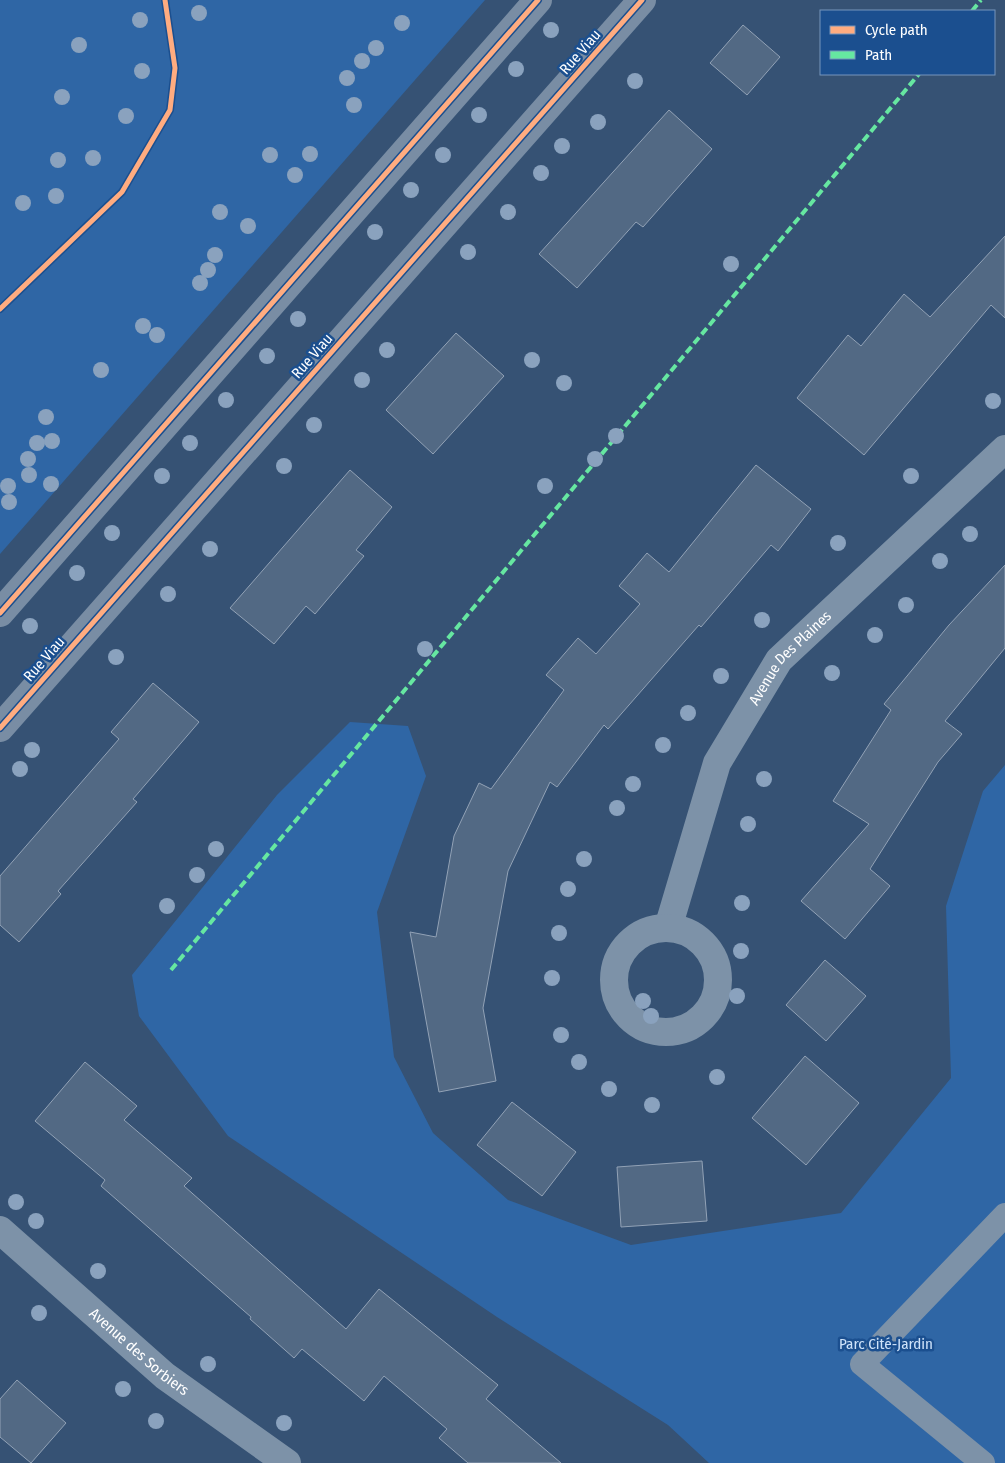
<svg xmlns="http://www.w3.org/2000/svg" width="1005" height="1463" viewBox="0 0 1005 1463" font-family="'Fira Sans Condensed',sans-serif">
<style>
.green{fill:#2f66a5}
.building{fill:#526984;stroke:#92a2b6}
.lines{fill:none;stroke-linecap:round;stroke-linejoin:round}
.service{stroke:#7d92a8;stroke-width:24}
.minor{stroke:#7d92a8;stroke-width:28}
.secondary{stroke:#798da4;stroke-width:28}
.quiet{stroke:#66e7a1;stroke-width:4;stroke-dasharray:8 4;stroke-linecap:butt}
.cycleway-casing{stroke:#1b4f8f;stroke-width:8}
.cycleway{stroke:#ffac80;stroke-width:5}
.tree{fill:#8aa2be}
.labels{text-anchor:middle;dominant-baseline:central;stroke-width:5;stroke-linejoin:round;paint-order:stroke}
.street-label{font-size:15px;fill:#fff;stroke:#1b4f8f}
.park-label{font-size:15px;fill:#cfe3fa;stroke:#1b4f8f}
</style>
<rect width="100%" height="100%" fill="#365274"/>
<g class="green">
<path d="M0,0H485L0,554Z"/>
<path d="M350,722L408,726L426,776L377,912L394,1057L433,1133L508,1200L631,1245L841,1213L951,1078L946,906L983,791L1005,765V1463H709L668,1425L497,1317L228,1136L139,1016L132,975L277,795Z"/>
</g>
<g class="building">
<path d="M743,25L780,57L747,95L710,63Z"/>
<path d="M669,110L712,149L643,227L636,222L577,288L539,254Z"/>
<path d="M1005,236V318L991,305L864,455L797,398L848,335L861,346L904,294L930,317Z"/>
<path d="M456,333L504,376L433,454L386,410Z"/>
<path d="M756,465L811,509L778,551L771,545L701,627L699,625L608,729L604,725L557,787L550,782L508,871L483,1008L496,1081L439,1092L410,932L436,937L454,836L479,783L491,789L564,690L546,675L578,638L596,654L640,604L619,586L647,553L669,572Z"/>
<path d="M350,470L392,507L356,550L364,556L315,614L306,606L274,644L230,608Z"/>
<path d="M1005,565V648L945,721L962,734L938,762L870,869L890,886L845,939L801,901L869,824L833,801L891,710L884,704L949,625Z"/>
<path d="M153,683L199,722L133,799L137,802L58,891L61,894L19,942L0,925V876L119,739L111,732Z"/>
<path d="M825,960L866,996L826,1041L786,1005Z"/>
<path d="M805,1056L859,1103L806,1165L752,1118Z"/>
<path d="M85,1062L137,1106L124,1120L192,1178L184,1186L346,1329L379,1289L498,1385L486,1399L561,1463H468L439,1438L447,1429L384,1376L364,1401L302,1349L294,1358L250,1319L251,1317L101,1186L105,1180L35,1121Z"/>
<path d="M512,1102L576,1152L542,1196L477,1145Z"/>
<path d="M702,1161L707,1221L621,1227L617,1167Z"/>
<path d="M17,1380L66,1423L31,1463L0,1437V1399Z"/>
</g>
<g class="lines">
<path class="service" d="M983,1463L862,1364L1005,1215"/>
<g class="minor">
<path id="s1" d="M668,928L717,763L779,660L1005,449"/>
<circle cx="666" cy="980" r="52"/>
<path id="s2" d="M0,1230L165,1376L287,1463"/>
</g>
<g class="secondary">
<path d="M0,613L538,0"/>
<path d="M0,728L642,0"/>
</g>
<g class="quiet">
<path d="M972,11L981,0"/>
<path d="M171,970L919,74"/>
</g>
<defs>
<g id="cycleway">
<path d="M0,309L122,192L170,110L175,68L165,0"/>
<path d="M0,613L538,0"/>
<path d="M0,728L642,0"/>
</g>
</defs>
<use href="#cycleway" class="cycleway-casing"/>
<use href="#cycleway" class="cycleway"/>
</g>
<g class="tree">
<circle cx="199" cy="13" r="8"/>
<circle cx="140" cy="20" r="8"/>
<circle cx="402" cy="23" r="8"/>
<circle cx="551" cy="30" r="8"/>
<circle cx="79" cy="45" r="8"/>
<circle cx="376" cy="48" r="8"/>
<circle cx="362" cy="61" r="8"/>
<circle cx="516" cy="69" r="8"/>
<circle cx="142" cy="71" r="8"/>
<circle cx="347" cy="78" r="8"/>
<circle cx="635" cy="81" r="8"/>
<circle cx="62" cy="97" r="8"/>
<circle cx="354" cy="105" r="8"/>
<circle cx="479" cy="115" r="8"/>
<circle cx="126" cy="116" r="8"/>
<circle cx="598" cy="122" r="8"/>
<circle cx="562" cy="146" r="8"/>
<circle cx="310" cy="154" r="8"/>
<circle cx="270" cy="155" r="8"/>
<circle cx="443" cy="155" r="8"/>
<circle cx="93" cy="158" r="8"/>
<circle cx="58" cy="160" r="8"/>
<circle cx="541" cy="173" r="8"/>
<circle cx="295" cy="175" r="8"/>
<circle cx="411" cy="190" r="8"/>
<circle cx="56" cy="196" r="8"/>
<circle cx="23" cy="203" r="8"/>
<circle cx="220" cy="212" r="8"/>
<circle cx="508" cy="212" r="8"/>
<circle cx="248" cy="226" r="8"/>
<circle cx="375" cy="232" r="8"/>
<circle cx="468" cy="252" r="8"/>
<circle cx="215" cy="255" r="8"/>
<circle cx="731" cy="264" r="8"/>
<circle cx="208" cy="270" r="8"/>
<circle cx="200" cy="283" r="8"/>
<circle cx="298" cy="319" r="8"/>
<circle cx="143" cy="326" r="8"/>
<circle cx="157" cy="335" r="8"/>
<circle cx="387" cy="350" r="8"/>
<circle cx="267" cy="356" r="8"/>
<circle cx="532" cy="360" r="8"/>
<circle cx="101" cy="370" r="8"/>
<circle cx="362" cy="380" r="8"/>
<circle cx="564" cy="383" r="8"/>
<circle cx="226" cy="400" r="8"/>
<circle cx="993" cy="401" r="8"/>
<circle cx="46" cy="417" r="8"/>
<circle cx="314" cy="425" r="8"/>
<circle cx="616" cy="436" r="8"/>
<circle cx="52" cy="441" r="8"/>
<circle cx="37" cy="443" r="8"/>
<circle cx="190" cy="443" r="8"/>
<circle cx="28" cy="459" r="8"/>
<circle cx="595" cy="459" r="8"/>
<circle cx="284" cy="466" r="8"/>
<circle cx="29" cy="475" r="8"/>
<circle cx="162" cy="476" r="8"/>
<circle cx="911" cy="476" r="8"/>
<circle cx="51" cy="484" r="8"/>
<circle cx="8" cy="486" r="8"/>
<circle cx="545" cy="486" r="8"/>
<circle cx="9" cy="502" r="8"/>
<circle cx="112" cy="533" r="8"/>
<circle cx="970" cy="534" r="8"/>
<circle cx="838" cy="543" r="8"/>
<circle cx="210" cy="549" r="8"/>
<circle cx="940" cy="561" r="8"/>
<circle cx="77" cy="573" r="8"/>
<circle cx="168" cy="594" r="8"/>
<circle cx="906" cy="605" r="8"/>
<circle cx="762" cy="620" r="8"/>
<circle cx="30" cy="626" r="8"/>
<circle cx="875" cy="635" r="8"/>
<circle cx="425" cy="649" r="8"/>
<circle cx="116" cy="657" r="8"/>
<circle cx="832" cy="673" r="8"/>
<circle cx="721" cy="676" r="8"/>
<circle cx="688" cy="713" r="8"/>
<circle cx="663" cy="745" r="8"/>
<circle cx="32" cy="750" r="8"/>
<circle cx="20" cy="769" r="8"/>
<circle cx="764" cy="779" r="8"/>
<circle cx="633" cy="784" r="8"/>
<circle cx="617" cy="808" r="8"/>
<circle cx="748" cy="824" r="8"/>
<circle cx="216" cy="849" r="8"/>
<circle cx="584" cy="859" r="8"/>
<circle cx="197" cy="875" r="8"/>
<circle cx="568" cy="889" r="8"/>
<circle cx="742" cy="903" r="8"/>
<circle cx="167" cy="906" r="8"/>
<circle cx="559" cy="933" r="8"/>
<circle cx="741" cy="951" r="8"/>
<circle cx="552" cy="978" r="8"/>
<circle cx="737" cy="996" r="8"/>
<circle cx="643" cy="1001" r="8"/>
<circle cx="651" cy="1016" r="8"/>
<circle cx="561" cy="1035" r="8"/>
<circle cx="579" cy="1062" r="8"/>
<circle cx="717" cy="1077" r="8"/>
<circle cx="609" cy="1089" r="8"/>
<circle cx="652" cy="1105" r="8"/>
<circle cx="16" cy="1202" r="8"/>
<circle cx="36" cy="1221" r="8"/>
<circle cx="98" cy="1271" r="8"/>
<circle cx="39" cy="1313" r="8"/>
<circle cx="208" cy="1364" r="8"/>
<circle cx="123" cy="1389" r="8"/>
<circle cx="156" cy="1421" r="8"/>
<circle cx="284" cy="1423" r="8"/>
</g>
<g class="labels">
<g class="street-label">
<text transform="translate(580 52) rotate(-49)">Rue Viau</text>
<text transform="translate(312 356) rotate(-49)">Rue Viau</text>
<text transform="translate(44 659) rotate(-49)">Rue Viau</text>
<text stroke="none"><textPath href="#s1" startOffset="301">Avenue Des Plaines</textPath></text>
<text stroke="none"><textPath href="#s2" startOffset="185">Avenue des Sorbiers</textPath></text>
</g>
<g class="park-label">
<text x="886" y="1344">Parc Cité-Jardin</text>
</g>
</g>
<rect x="820" y="10" width="175" height="65" fill="#1b4f8f" stroke="#7695bc"/>
<rect x="830" y="26" width="25" height="8" fill="#ffac80" stroke="#7695bc"/>
<text x="865" y="35" font-size="15" fill="#ffffff">Cycle path</text>
<rect x="830" y="51" width="25" height="8" fill="#66e7a1" stroke="#7695bc"/>
<text x="865" y="60" font-size="15" fill="#ffffff">Path</text>
</svg>
